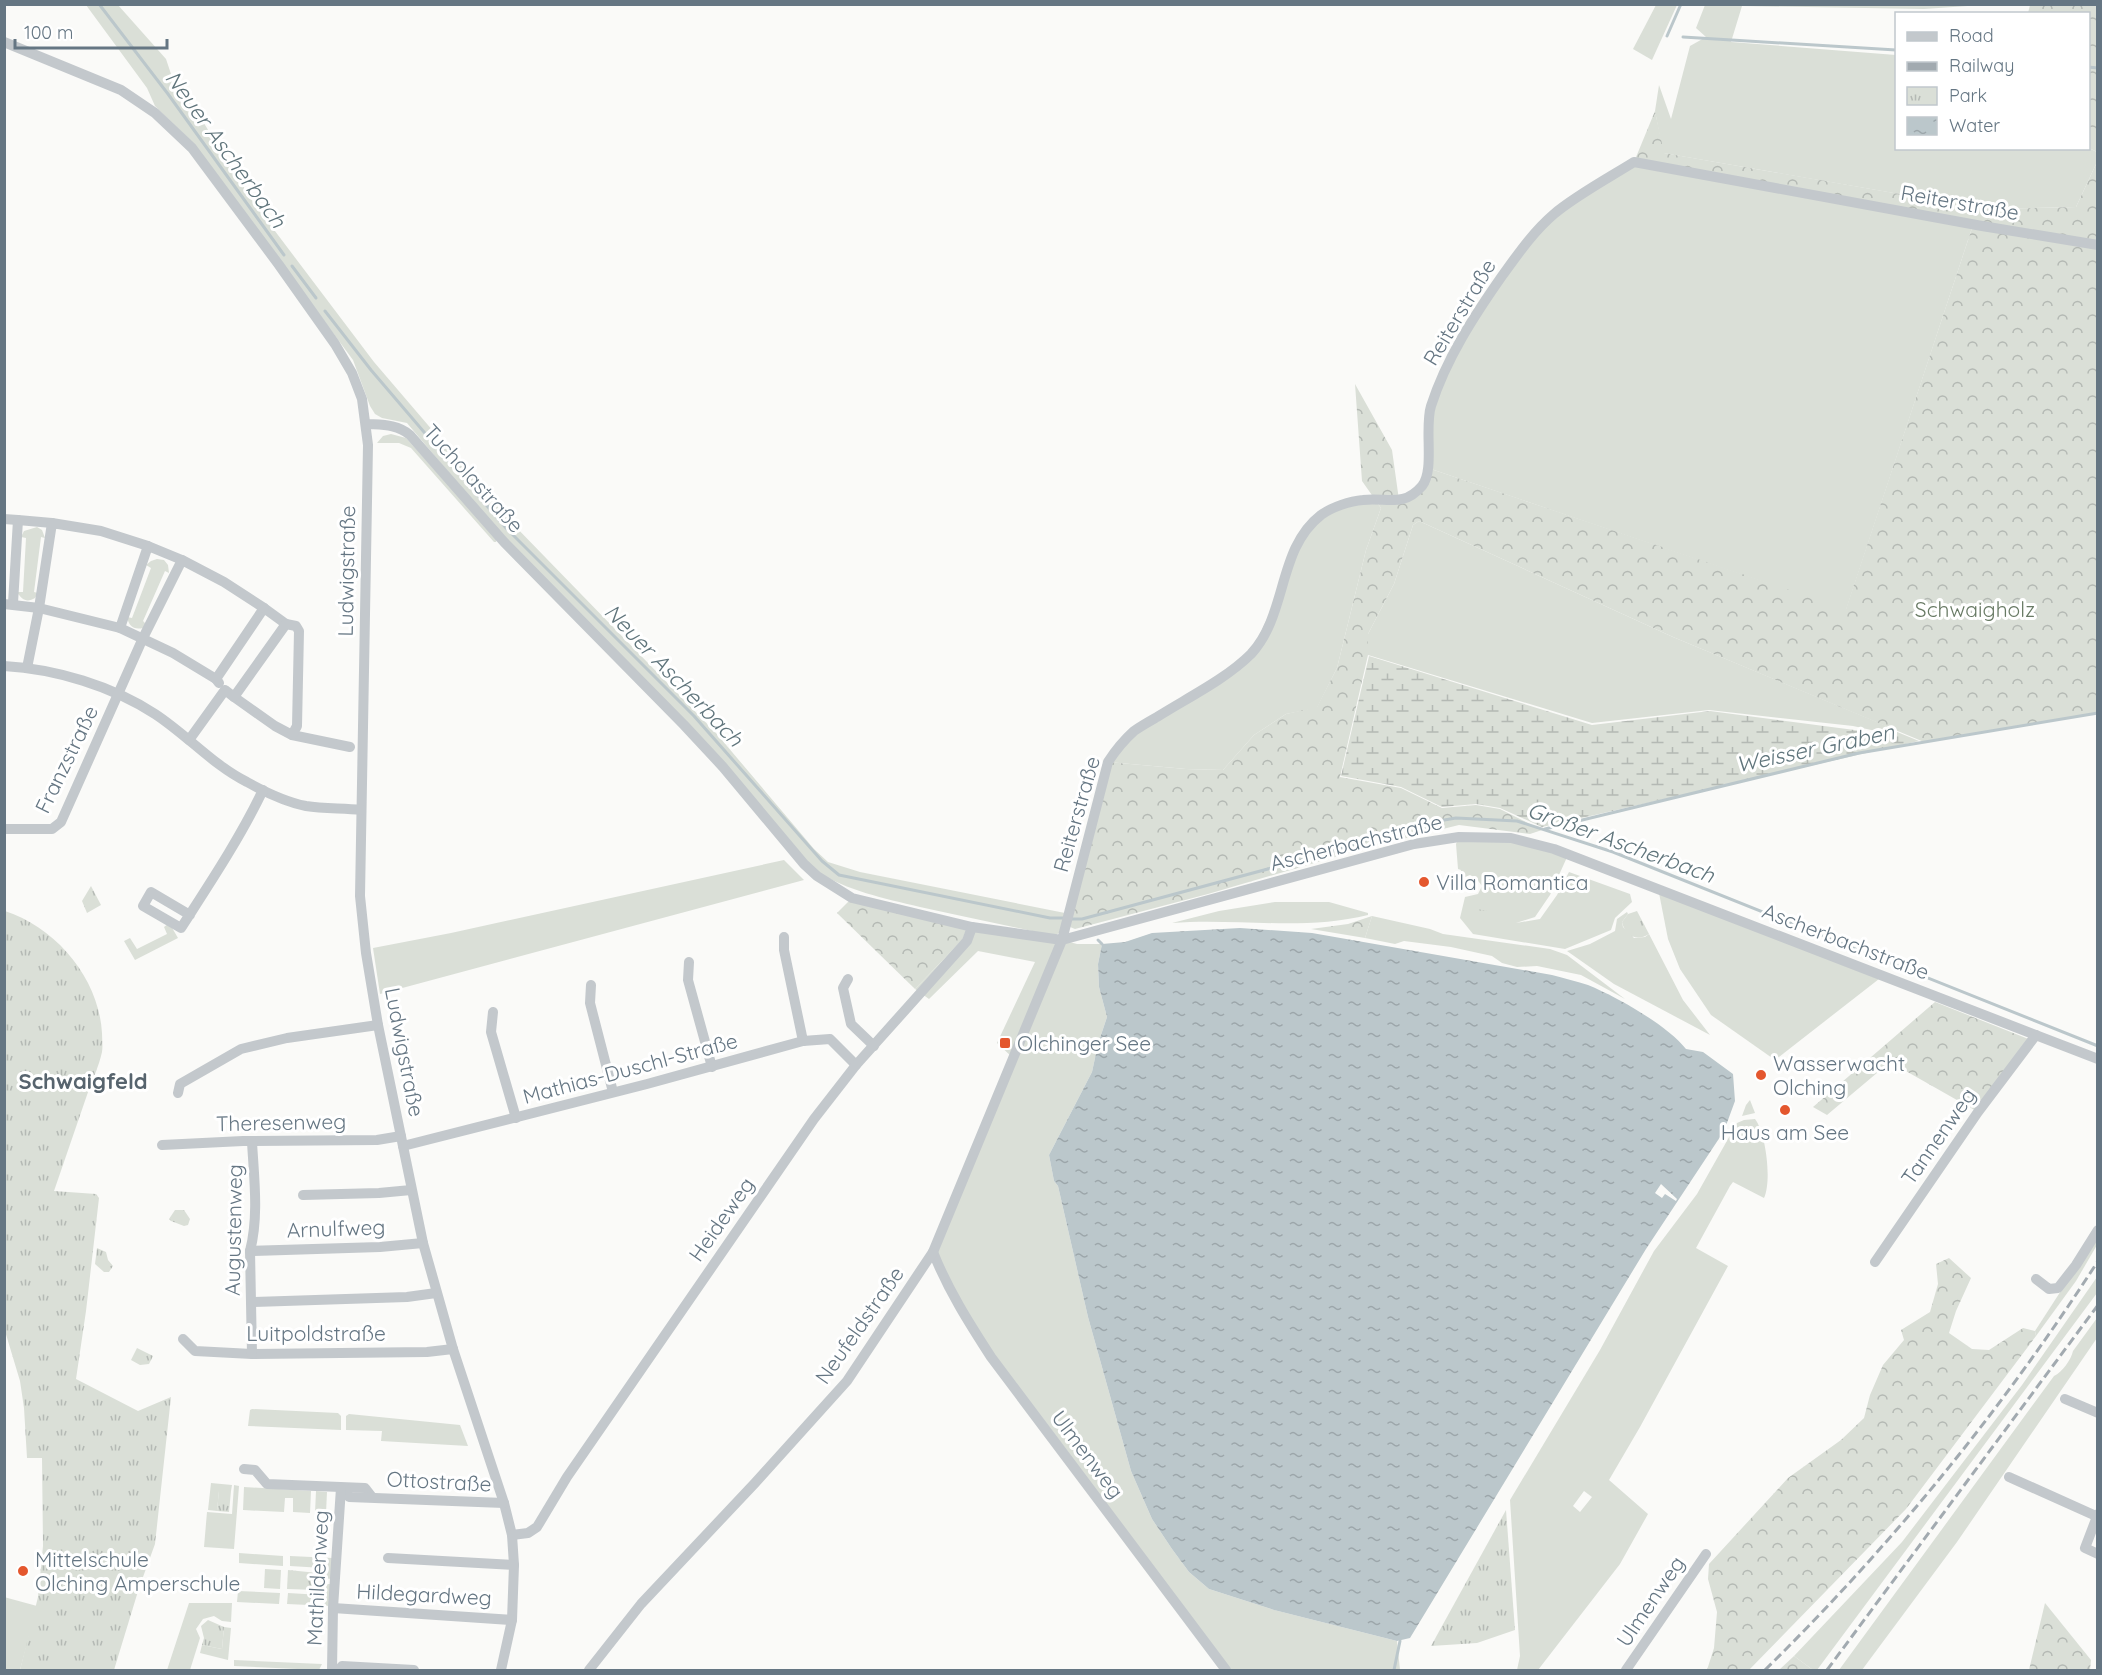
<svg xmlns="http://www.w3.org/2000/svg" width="2102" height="1675" viewBox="0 0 2102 1675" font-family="Quicksand,sans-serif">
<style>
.green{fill:#dadfd7;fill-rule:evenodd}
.forest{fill:url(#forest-crowns)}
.wetland{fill:url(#wetland-marsh)}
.park{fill:url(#park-tufts)}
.water{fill:url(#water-ripples)}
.pier{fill:#fafaf8}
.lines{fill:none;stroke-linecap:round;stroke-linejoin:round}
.stream{stroke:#bbc7cb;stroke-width:3}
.street{stroke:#c3c8cc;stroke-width:10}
.rail{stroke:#a2aab0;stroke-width:3;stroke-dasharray:9 4.5;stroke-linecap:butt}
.poi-dot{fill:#e4572e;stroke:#fff;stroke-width:2}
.labels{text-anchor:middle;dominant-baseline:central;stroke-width:6;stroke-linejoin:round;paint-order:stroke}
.street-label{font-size:21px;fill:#657683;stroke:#fff}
.park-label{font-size:21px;fill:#687a64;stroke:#fff}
.poi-label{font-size:21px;fill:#657683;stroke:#fff;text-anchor:start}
.water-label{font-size:22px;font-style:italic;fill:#60757c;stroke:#fff}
.neighbourhood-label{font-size:22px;font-weight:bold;fill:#57646e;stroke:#fff}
</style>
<defs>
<pattern id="forest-crowns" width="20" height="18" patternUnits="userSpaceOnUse" patternTransform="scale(1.5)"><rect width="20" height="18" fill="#dadfd7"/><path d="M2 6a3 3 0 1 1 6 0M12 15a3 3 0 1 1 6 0" fill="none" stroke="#b4b9b4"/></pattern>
<pattern id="wetland-marsh" width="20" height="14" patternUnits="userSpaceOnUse" patternTransform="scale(1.5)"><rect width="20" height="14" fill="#dadfd7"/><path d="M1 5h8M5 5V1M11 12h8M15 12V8" fill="none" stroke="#b4b9b4"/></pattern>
<pattern id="park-tufts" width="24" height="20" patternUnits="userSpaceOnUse" patternTransform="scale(1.5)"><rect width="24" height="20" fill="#dadfd7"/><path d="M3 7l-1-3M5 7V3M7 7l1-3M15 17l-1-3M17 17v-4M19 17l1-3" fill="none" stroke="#b4b9b4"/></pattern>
<pattern id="water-ripples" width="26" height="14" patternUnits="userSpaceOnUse" patternTransform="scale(1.5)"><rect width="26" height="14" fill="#bbc7cb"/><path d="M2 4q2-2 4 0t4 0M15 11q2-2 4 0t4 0" fill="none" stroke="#9ca6aa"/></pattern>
</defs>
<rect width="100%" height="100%" fill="#fafaf8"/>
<g class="green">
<path d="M86,5H118L166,59L173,80L192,104L253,202L374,362L511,522L716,733L814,849L828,862L860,872L1065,913L1060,932L1055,936C1010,926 964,917 920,907C883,898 848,891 816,871L482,512L407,423L382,418L375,414L370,406L353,360L192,142L155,106L147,88Z"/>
<path d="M1656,5H1677L1652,60L1633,49Z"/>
<path d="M1705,5H1982L1924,9L1742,6L1731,42L1896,55V148H2089L2097,152V162L2076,207L1986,209L1663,153L1655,111L1659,85L1671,119L1690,46L1706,37L1696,28Z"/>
<path d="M1634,162L1973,225L1846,610L1428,468L1430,409L1476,313L1556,212Z"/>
<path d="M391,434L406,438L497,539L496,542H494L411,448L399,443H377L383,436Z"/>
<path d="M1375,500L1381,508L1366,550L1337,668L1317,708L1286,714L1254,735L1223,770L1186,769L1108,762L1117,748L1251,654L1306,533L1339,506Z"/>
<path d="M1419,521L1673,637L1889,727L1885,733L1853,726L1709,710L1592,723L1368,655V634L1394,584L1413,525Z"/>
<path d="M37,527L42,530L45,538L41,537L34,592L38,593L35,598C27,603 22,600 17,592H23L26,538L21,537L24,531Z"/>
<path d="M157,559L164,560L168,565L169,573L165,571L143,621L146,624L143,628C133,630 129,626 127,617L132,618L151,568L146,565L151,561Z"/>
<path d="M1459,837L1511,838L1568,855L1550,895L1535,917L1516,923L1540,919L1557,895L1569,872L1630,894L1632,902L1615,918L1611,930L1565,949L1473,934L1460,918L1465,897L1478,894L1482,886L1476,878L1470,875L1465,877L1463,885L1458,884L1461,870L1458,869L1456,844Z"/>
<path d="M784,860L804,880L380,994L373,948L451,933Z"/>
<path d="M1659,893L1879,979L1775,1060L1711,1015L1680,969L1668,939Z"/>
<path d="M1275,902H1329L1368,913V915C1304,931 1237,918 1172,923L1219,911Z"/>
<path d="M1627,912L1628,914L1622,922L1623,927L1634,938L1645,937L1649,934L1683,1000L1710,1035L1614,984L1567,951L1590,944L1615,931L1617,919Z"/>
<path d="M1372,916L1430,929L1443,934L1550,949L1567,955L1625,999L1581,975L1537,966L1517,967L1502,963L1492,956L1451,947L1404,941L1395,944L1365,938Z"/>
<path d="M168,924L171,926L178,938L135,960L124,941L130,938L137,949L167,934L164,927Z"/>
<path d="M967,926L1062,940L1077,944H1102L1098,964L1099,987L1107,1017L1098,1044L1092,1072L1049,1155L1054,1181L1058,1186L1088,1317L1131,1471L1152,1519L1172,1549L1189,1572L1209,1589L1274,1610L1397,1641L1400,1670H1226L991,1357L933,1252L1012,1057L997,1043L1035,962L978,951L929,999L915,989L963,939Z"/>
<path d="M1750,1100L1755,1113L1742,1116L1746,1105Z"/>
<path d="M1755,1119C1766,1133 1772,1181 1764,1198L1733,1182L1730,1186L1696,1248L1728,1266L1640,1427L1609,1480L1648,1514L1620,1564L1538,1670H1517L1520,1656L1510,1500L1600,1350L1654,1251L1697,1194L1737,1123L1744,1120ZM1584,1491L1592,1497L1580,1512L1573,1506Z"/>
<path d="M2097,1235V1245L2076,1281L2036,1336L2035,1331Z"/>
<path d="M2097,1277V1293L1817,1670H1813L1794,1656L1902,1542L2022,1385Z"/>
<path d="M2097,1318V1338L1957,1542L1862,1670H1839L2054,1376C2062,1372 2071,1360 2073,1351Z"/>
<path d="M252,1409L338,1413L341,1416V1430L248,1426L250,1410Z"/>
<path d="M349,1414L460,1425L468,1446L381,1441L382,1431L346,1430V1416Z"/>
<path d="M211,1483L232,1485L231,1491H219L217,1511L208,1510Z"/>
<path d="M234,1485L239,1486L234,1549L204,1547L207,1512L232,1514Z"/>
<path d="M244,1487L311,1491L310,1513L293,1512V1498H285L284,1512L243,1510Z"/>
<path d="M316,1491L327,1492L326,1513H315Z"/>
<path d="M239,1553L283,1556V1566L239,1563Z"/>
<path d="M290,1556L333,1558L332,1579L323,1578V1568L290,1566Z"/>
<path d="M265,1569L281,1570L280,1589L264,1588Z"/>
<path d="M322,1584H332L330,1606L287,1604L288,1593L321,1595Z"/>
<path d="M238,1591L280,1593L279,1604L237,1602Z"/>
<path d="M4,1597L37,1606L20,1670H5Z"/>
<path d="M189,1603H232L231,1622L222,1621L214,1616L203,1619L196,1629L200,1638L190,1670H167Z"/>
<path d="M224,1627L231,1628L228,1660L200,1653L202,1645L222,1649Z"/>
<path d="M234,1660L322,1664L319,1670L234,1666Z"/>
</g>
<g class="forest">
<path d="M2030,5H2097V152L2089,148L2088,14L2028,13Z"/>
<path d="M1655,111L1664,153L1986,209L2076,207L2097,162V713L1924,742L1673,637L1419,521L1413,525L1394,584L1368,634V655L1340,777L1401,788L1442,808L1476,805L1500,809L1542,830L1530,834L1459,825L1362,849L1208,894L1075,929L1070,927L1108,762L1186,769L1223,770L1254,735L1286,714L1317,707L1337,668L1366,550L1381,508L1362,481L1355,384L1392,450L1399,500L1415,494L1428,468L1846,609L1973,225L1634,162Z"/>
<path d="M852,898L967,926L963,939L915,989L837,913Z"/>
<path d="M1372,916L1365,938L1311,929L1348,924Z"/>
<path d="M1935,1002L2031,1040L1978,1112L1890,1062L1827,1115L1813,1107Z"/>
<path d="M1949,1258L1971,1278L1956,1311L1949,1333L1972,1349L1989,1350L2023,1328L2035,1331L2036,1336L1906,1509L1749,1670H1707L1714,1648L1717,1612L1708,1579L1709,1564L1788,1478L1841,1440L1864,1418L1870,1395L1883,1365L1904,1340L1901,1330L1930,1312L1938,1284L1936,1264Z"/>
<path d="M2045,1603L2091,1660L2090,1670H2029Z"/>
<path d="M1794,1656L1813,1670H1779Z"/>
</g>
<path class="wetland" d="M1369,656L1592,725L1710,711L1885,734L1890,729L1919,741L1542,827L1500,808L1476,804L1442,807L1401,787L1341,776Z"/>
<g class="park">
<path d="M91,886L101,905L87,913L82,901Z"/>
<path d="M1477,909L1497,913L1494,926L1474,924Z"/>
<path d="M5,911C57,928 99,979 102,1033C102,1039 103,1046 102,1052C99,1066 92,1081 87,1095C76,1127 65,1159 54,1191L96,1194L99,1198L86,1311L76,1379L138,1411L171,1397L155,1544L139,1588L114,1670H20L38,1597L43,1546L42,1458H27L24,1408L20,1381L5,1331Z"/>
<path d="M1637,911L1649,934C1637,942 1625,936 1622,922L1628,914Z"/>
<path d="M175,1210H184L190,1219L188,1225L184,1226L171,1221L169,1219Z"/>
<path d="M97,1248L106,1252L108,1260L113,1266L109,1272H104L95,1264Z"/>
<path d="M137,1348L153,1356L149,1364L140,1365L131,1360Z"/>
<path d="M219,1490L231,1491L229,1512L217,1511Z"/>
<path d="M1506,1510L1515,1630L1477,1643L1431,1646Z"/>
<path d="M288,1570L318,1573L317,1590L287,1589Z"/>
<path d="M208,1620L224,1627L222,1649L202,1645L204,1638L201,1626Z"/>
</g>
<path class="water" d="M1240,928L1312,933L1552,975C1563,978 1576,981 1588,985C1617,997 1667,1025 1686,1049L1703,1052L1733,1074L1735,1101L1724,1131L1646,1249L1410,1638L1397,1641L1274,1610L1209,1589L1189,1572L1172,1549L1152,1519L1131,1471L1088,1317L1058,1186L1054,1181L1049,1155L1092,1072L1098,1044L1107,1017L1099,987L1098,964L1102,944L1125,942L1152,933Z"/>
<path class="pier" d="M1661,1184L1677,1199L1676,1201L1665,1194L1662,1198L1655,1193Z"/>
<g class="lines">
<g class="stream">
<path d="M99,4L168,94L284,255"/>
<path d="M1667,36L1681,4"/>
<path d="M1683,37L1896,50"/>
<path d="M2088,67L2098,68"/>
<path d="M292,266L316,298"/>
<path d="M325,311L371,370L506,528L694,716L822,861L839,875L1050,918H1065"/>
<path d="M1545,829L1859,753L2098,713"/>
<path d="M1071,919H1082L1331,852L1403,827L1456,818L1517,821L1613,852L2098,1046"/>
<path d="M1098,940L1102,944"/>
<path d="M1394,1670L1400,1641"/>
</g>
<g class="street">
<path d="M4,42L121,90L155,113L192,148L279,265L335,344L352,373L362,399L368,445L360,896L366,953L378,1025L423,1243L453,1349L504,1503L512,1535L514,1565L512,1620L501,1670"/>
<path d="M367,424C382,425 397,424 410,435L504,542L684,725L723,767L804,864L817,876L852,898L972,927L1062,940L1414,844L1459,837L1511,838L1554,849L2098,1059"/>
<path d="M4,519L18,520"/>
<path d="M13,603L18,520L52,523"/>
<path d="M4,604L39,608L120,628L173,653L216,679"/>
<path d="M120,628L148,546L182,560"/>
<path d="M4,666C56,669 112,686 155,714C187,735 213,765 247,782C265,792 286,802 306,806C324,809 343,808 361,810"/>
<path d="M27,668L39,608L52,523L101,531L148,546"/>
<path d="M219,683L216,679L264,608L286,624"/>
<path d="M234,697L275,726L292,735L350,747"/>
<path d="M189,740L225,690L234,697L286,624L296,626L299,631L297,726L292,735"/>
<path d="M4,829H52L61,822L143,638L182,560L224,582L264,608"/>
<path d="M190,915L151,892L143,906L181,928C210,883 240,838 263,790"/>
<path d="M784,937V950L803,1041"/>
<path d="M689,962L688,980L712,1067"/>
<path d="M848,979L843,988L851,1024L874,1046"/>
<path d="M591,985L590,1003L613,1092"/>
<path d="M493,1012L491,1032L516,1118"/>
<path d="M178,1093L180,1084L241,1049L287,1038L378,1025"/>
<path d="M162,1145L243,1141L377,1140L401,1136"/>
<path d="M403,1146L647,1084L803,1041L830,1039L856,1065"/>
<path d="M303,1195L379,1193L411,1190"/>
<path d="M250,1251L380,1247L423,1243"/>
<path d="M933,1252C948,1290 969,1323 991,1357L1226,1670"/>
<path d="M1875,1262L1978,1112L2036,1035"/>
<path d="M2036,1279L2049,1289L2058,1288L2076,1265L2098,1230"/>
<path d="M251,1302L407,1297L436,1293"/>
<path d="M183,1339L195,1351L252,1354L427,1352L453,1349"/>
<path d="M252,1354L250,1251C259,1216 254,1178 252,1142"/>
<path d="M2065,1399L2098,1413"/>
<path d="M244,1469L255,1470L267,1484L365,1488L372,1497"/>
<path d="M2009,1477L2096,1516"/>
<path d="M345,1488L349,1497L504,1503"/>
<path d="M2098,1514L2085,1548L2098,1554"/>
<path d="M512,1535L528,1533L537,1527L567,1477L814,1119L856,1065L967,941L972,927"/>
<path d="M388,1558L514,1565"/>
<path d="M333,1608L512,1620"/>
<path d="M332,1670L333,1608L341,1488"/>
<path d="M339,1670L342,1666L414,1670"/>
<path d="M589,1670L641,1604L755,1483L847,1381L933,1252L1062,940L1108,762C1115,751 1124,740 1134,731C1141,726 1150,721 1157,717C1187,698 1226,679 1251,654C1288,614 1277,549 1321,515C1332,507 1350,501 1363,500C1387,497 1403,508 1422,486C1435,470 1424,428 1431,406C1446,359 1474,316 1502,276C1518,254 1533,232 1554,214C1575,196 1610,177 1634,162L1982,226L2098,245"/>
<path d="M1626,1670L1706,1554"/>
</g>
<g class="rail">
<path d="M1765,1670C1891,1546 2002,1410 2098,1261"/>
<path d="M1827,1670L2098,1305"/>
</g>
</g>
<g class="poi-dot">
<circle cx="1424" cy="882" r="6"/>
<rect x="999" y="1037" width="12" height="12" rx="3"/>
<circle cx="1761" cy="1075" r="6"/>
<circle cx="1785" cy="1110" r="6"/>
<circle cx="23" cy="1571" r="6"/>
</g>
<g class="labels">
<g class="street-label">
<text transform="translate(1960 202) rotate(10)">Reiterstraße</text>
<text transform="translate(1459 312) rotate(-59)">Reiterstraße</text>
<text transform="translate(474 478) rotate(48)">Tucholastraße</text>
<text transform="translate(346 571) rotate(-89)">Ludwigstraße</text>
<text transform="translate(66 759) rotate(-64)">Franzstraße</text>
<text transform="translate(1076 814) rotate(-74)">Reiterstraße</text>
<text transform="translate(1356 842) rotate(-14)">Ascherbachstraße</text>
<text transform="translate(1846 941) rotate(21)">Ascherbachstraße</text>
<text transform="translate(405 1052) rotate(79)">Ludwigstraße</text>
<text transform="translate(630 1068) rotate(-15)">Mathias-Duschl-Straße</text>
<text transform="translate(281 1122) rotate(-1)">Theresenweg</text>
<text transform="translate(1938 1136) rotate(-55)">Tannenweg</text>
<text transform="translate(721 1219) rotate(-55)">Heideweg</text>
<text transform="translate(336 1228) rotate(-2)">Arnulfweg</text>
<text transform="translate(233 1230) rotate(-89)">Augustenweg</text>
<text transform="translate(859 1325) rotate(-55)">Neufeldstraße</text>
<text x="316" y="1333">Luitpoldstraße</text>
<text transform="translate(1088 1454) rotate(53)">Ulmenweg</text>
<text transform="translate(439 1481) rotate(3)">Ottostraße</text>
<text transform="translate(317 1578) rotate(-87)">Mathildenweg</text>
<text transform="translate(424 1594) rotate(3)">Hildegardweg</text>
<text transform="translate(1650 1601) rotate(-56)">Ulmenweg</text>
</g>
<g class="park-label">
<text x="1975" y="609">Schwaigholz</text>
</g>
<g class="poi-label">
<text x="1436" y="882">Villa Romantica</text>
<text x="1017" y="1043">Olchinger See</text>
<text x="1773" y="1063">Wasserwacht<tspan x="1773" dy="24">Olching</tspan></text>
<text x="1785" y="1132" text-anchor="middle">Haus am See</text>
<text x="35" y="1559">Mittelschule<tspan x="35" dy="24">Olching Amperschule</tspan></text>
</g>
<g class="water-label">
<text transform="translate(226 149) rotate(54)">Neuer Ascherbach</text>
<text transform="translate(674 675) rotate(46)">Neuer Ascherbach</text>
<text transform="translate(1815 748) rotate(-12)">Weisser Graben</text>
<text transform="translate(1621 842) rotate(20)">Großer Ascherbach</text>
</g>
<g class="neighbourhood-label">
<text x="83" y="1081">Schwaigfeld</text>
</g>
</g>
<rect width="2102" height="1675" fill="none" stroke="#657683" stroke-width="12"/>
<rect x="1895" y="12" width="195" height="138" fill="#ffffff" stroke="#c1c8cd" stroke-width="1.5"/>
<rect x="1907" y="32" width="30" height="9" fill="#c3c8cc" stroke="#c1c8cd" stroke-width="1.5"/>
<text x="1949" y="42" font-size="18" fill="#657683">Road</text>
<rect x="1907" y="62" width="30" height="9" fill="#a2aab0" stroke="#c1c8cd" stroke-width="1.5"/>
<text x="1949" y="72" font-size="18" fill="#657683">Railway</text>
<rect x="1907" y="87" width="30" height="18" fill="url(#park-tufts)" stroke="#c1c8cd" stroke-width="1.5"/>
<text x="1949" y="102" font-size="18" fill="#657683">Park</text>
<rect x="1907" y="117" width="30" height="18" fill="url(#water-ripples)" stroke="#c1c8cd" stroke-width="1.5"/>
<text x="1949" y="132" font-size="18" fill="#657683">Water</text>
<path d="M15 39v9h152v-9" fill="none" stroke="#657683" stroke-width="3"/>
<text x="24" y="39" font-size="18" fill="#657683" stroke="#ffffff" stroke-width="4.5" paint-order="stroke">100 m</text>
</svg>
